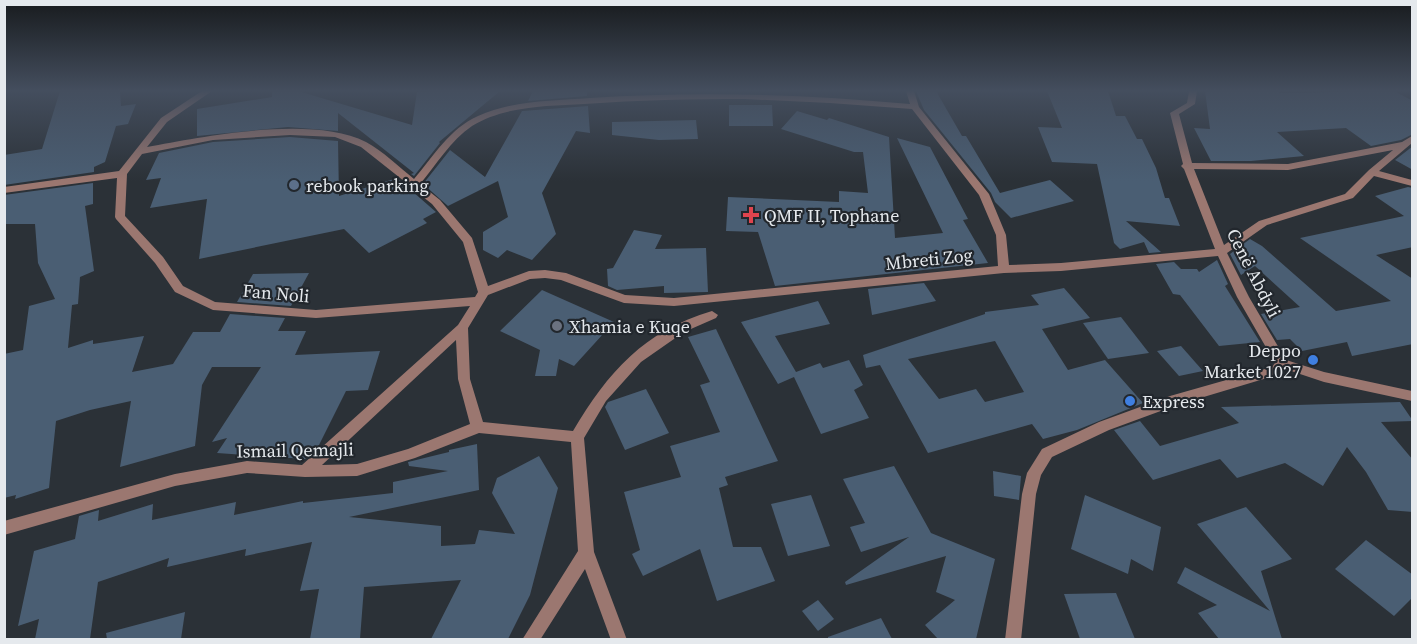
<svg xmlns="http://www.w3.org/2000/svg" width="1417" height="644" viewBox="0 0 1417 644" font-family="'Source Serif 4',serif">
<style>
.building{fill:#4a5e73;fill-rule:evenodd}
.lines{fill:none;stroke-linecap:round;stroke-linejoin:round}
.street{fill:#9b7770;fill-rule:evenodd}
.service-dot{fill:#5c6f8a;stroke:#22272d;stroke-width:2}
.health-dot{fill:#e0444e;stroke:#22272d;stroke-width:2}
.worship-dot{fill:#6b7280;stroke:#22272d;stroke-width:2}
.shop-dot{fill:#3f7fe0;stroke:#22272d;stroke-width:2}
.labels{text-anchor:middle;dominant-baseline:central;stroke-width:4.5;stroke-linejoin:round;paint-order:stroke}
.poi-label{font-size:18px;fill:#e5e9ed;stroke:#22272d;text-anchor:start}
.street-label{font-size:18px;fill:#e5e9ed;stroke:#22272d}
</style>
<rect width="100%" height="100%" fill="#2b3137"/>
<g class="building">
<path d="M60,91H120L121,106L136,104L128,124L116,126L105,162L94,167V172L4,185V155L42,149Z"/>
<path d="M272,91H298L412,125L417,92L500,91L439,142L440,143L414,176L411,174L414,173L338,113V131L288,127L197,136V109L272,97Z"/>
<path d="M533,91H587V96L528,101Z"/>
<path d="M916,91H936L962,136H966L1000,193L1050,180L1074,201L1011,218L995,202L991,193L924,110Z"/>
<path d="M1047,91H1108L1116,116H1125L1137,139H1142L1156,168L1165,198H1169L1180,226L1126,221L1161,252L1149,253L1144,242L1120,249L1114,243L1097,164L1052,162L1038,127L1062,128Z"/>
<path d="M1205,91H1279L1280,93L1394,91L1413,101V134L1401,140L1371,146L1346,128L1277,132L1304,156L1251,161H1211L1194,128L1210,129Z"/>
<path d="M729,105H772L773,126H729Z"/>
<path d="M588,106L590,133L576,131L542,193L556,234L532,260L507,250L498,258L483,250V232L508,217L498,181L448,206L423,184L450,150L485,177L522,111Z"/>
<path d="M797,111L827,120L829,118L889,137L895,238L943,233L897,138L930,147L968,219L963,220L988,263L775,286L758,232L726,231L728,197L839,202V191L868,193L863,152H854L781,129Z"/>
<path d="M696,120L698,139L659,140L612,135V122Z"/>
<path d="M290,137L338,141L339,196L397,178L436,212L423,219L427,223L369,253L344,229L199,259L207,199L150,208L161,178L146,180L159,153L213,142Z"/>
<path d="M1413,146V170L1395,160Z"/>
<path d="M93,183V204L85,206L94,271L80,277L78,304L72,305L68,348L93,340V344L144,336L132,372L173,364L193,332H220L230,314L285,318L278,331H306L295,355L380,351L368,390L346,391L317,449L305,459L217,453L227,438L212,442L261,367H212L202,385L195,446L120,467L131,401L90,410L56,421L49,488L15,499L16,495L4,498V354L23,350L29,306L55,299L38,263L35,224H4V195Z"/>
<path d="M1408,187L1413,188V247L1376,255L1413,279V344L1352,356L1347,342L1302,351L1290,339L1277,340L1261,314L1300,307L1255,266L1241,275L1230,254L1250,239L1262,246L1336,311L1391,301L1300,238L1404,216L1375,196Z"/>
<path d="M634,230L662,235L655,249L706,248L708,292L664,293V286L617,290L608,286L607,269L613,268Z"/>
<path d="M1217,260L1228,284L1225,286L1260,342L1219,346L1180,295L1173,294L1156,264L1174,262L1181,269H1197L1199,272Z"/>
<path d="M309,273L291,306L237,302L253,274Z"/>
<path d="M924,283L936,301L872,315L868,289Z"/>
<path d="M1064,288L1090,318L1042,329L1068,370L1105,360L1143,403L1077,430L1043,439L1032,424L928,453L880,365L866,368L863,355L985,314V312L1039,305L1031,295ZM995,341L1024,392L985,402L976,389L939,399L908,359Z"/>
<path d="M542,290L614,322L574,366L559,359L556,376H535L540,350L500,331Z"/>
<path d="M818,301L830,324L775,336L796,372L820,363L823,368L849,360L863,385L854,390L869,418L821,434L794,377L778,384L741,322Z"/>
<path d="M1121,317L1149,353L1108,359L1083,323Z"/>
<path d="M716,329L778,461L725,477L728,485L719,488L733,547H761L775,581L717,601L700,549L643,576L632,554L640,550L624,492L681,477L670,446L720,432L700,385L710,382L688,337Z"/>
<path d="M1181,346L1203,371L1179,376L1157,351Z"/>
<path d="M646,389L669,433L625,450L605,407L608,402Z"/>
<path d="M1400,402L1413,421L1381,422L1413,460V512L1388,510L1366,472L1347,447L1323,486L1285,463L1237,478L1220,459L1153,480L1114,430L1140,421L1160,446L1239,423L1221,407Z"/>
<path d="M477,444L479,490L349,517L441,526V546L475,544L479,530L515,534L492,493L497,478L539,456L558,488L530,595L508,639H431L461,580L364,587L360,639H310L319,589L300,591L312,542L245,556L246,549L167,567L169,558L98,582L90,639H35L39,619L18,626L34,551L75,539L79,516L99,510L98,521L153,504L152,520L236,502L234,515L303,501V503L393,493V482L448,471L409,466L408,462L449,452V450Z"/>
<path d="M894,466L931,533L995,559L976,639H938L925,625L955,600L936,592L946,556L846,585L845,582L909,537L861,552L850,527L865,523L843,479Z"/>
<path d="M993,471L1021,476L1019,500L994,496Z"/>
<path d="M811,495L830,546L788,556L771,504Z"/>
<path d="M1085,495L1161,527L1153,571L1131,559L1128,574L1071,549Z"/>
<path d="M1246,507L1292,559L1261,571L1282,639H1219L1198,613L1217,605L1177,583L1185,567L1270,611L1197,524Z"/>
<path d="M1366,540L1413,575V597L1394,616L1335,569Z"/>
<path d="M1116,593L1135,639H1080L1064,594Z"/>
<path d="M818,600L834,619L818,631L802,611Z"/>
<path d="M185,612L181,639H107L106,633Z"/>
<path d="M881,618L892,639H828V637Z"/>
</g>
<g class="lines">
<path class="street" d="M202,91H212L167,122L147,147C206,136 312,115 366,142C383,151 399,167 414,179C433,157 450,128 478,116C513,100 553,101 590,98C697,91 803,94 910,104L906,91H914L919,107L989,194L1006,235L1009,265L1061,263L1215,249L1184,169L1181,166L1183,164L1170,113L1187,103L1189,91H1197L1195,104L1179,114L1192,163L1288,164L1402,142L1412,136V143L1379,171L1412,180V186L1374,176L1353,198L1267,225L1227,253L1249,297L1286,360L1324,372L1412,391V401L1324,382L1285,369L1280,374L1177,405L1109,430L1052,457L1041,475L1036,494L1021,640H1005L1022,494L1027,473L1042,449L1099,422L1170,396L1272,367L1275,363L1237,297L1218,256L1061,271L1004,273L674,306L624,303L561,280L545,278L530,279L488,295L468,328L470,379L483,422L573,431C608,372 644,331 712,311L718,315L716,318L684,332L641,362L606,401L584,438L594,552L627,640H611L585,569L540,640H522L578,551L571,442L479,433L415,458L357,476L305,477L247,473L175,486L4,535V521L175,474L247,461L302,465L458,325L470,306L316,318L213,310L175,292L155,263L116,219L115,217L117,178L4,193V187L119,171L161,118ZM745,99L830,103L912,109L979,195L996,235L998,266L674,298L625,295L566,273L545,270L529,271L488,286L472,238L440,200L420,184C436,165 451,140 472,126C504,106 547,106 584,104C638,100 691,99 745,99ZM290,135L335,137L361,147L409,185V188L413,189L432,204L463,242L478,292L475,297L316,310L215,302L183,286L163,257L125,216L127,174L142,154L213,140ZM1393,150L1369,170L1345,194L1259,221L1224,245L1194,169L1288,170ZM456,340L458,379L470,424L408,449L357,464L322,465Z"/>
</g>
<linearGradient id="sky" x2="0" y2="1"><stop stop-color="#181b1e"/><stop offset="0.5" stop-color="#444e5e"/><stop offset="1" stop-color="#444e5e" stop-opacity="0"/></linearGradient>
<rect width="1417" height="181" fill="url(#sky)"/>
<circle class="service-dot" cx="294" cy="185" r="6"/>
<path class="health-dot" d="M748 206h6v6h6v6h-6v6h-6v-6h-6v-6h6z"/>
<circle class="worship-dot" cx="557" cy="326" r="6"/>
<g class="shop-dot">
<circle cx="1313" cy="360" r="6"/>
<circle cx="1130" cy="401" r="6"/>
</g>
<g class="labels">
<g class="poi-label">
<text x="306" y="185">rebook parking</text>
<text x="764" y="215">QMF II, Tophane</text>
<text x="569" y="326">Xhamia e Kuqe</text>
<text x="1301" y="350" text-anchor="end">Deppo<tspan x="1301" dy="21">Market 1027</tspan></text>
<text x="1142" y="401">Express</text>
</g>
<g class="street-label">
<text transform="translate(929 259) rotate(-6)">Mbreti Zog</text>
<text transform="translate(1254 273) rotate(63)">Cenë Abdyli</text>
<text transform="translate(276 293) rotate(5)">Fan Noli</text>
<text transform="translate(295 450) rotate(-1)">Ismail Qemajli</text>
</g>
</g>
<rect width="1417" height="644" fill="none" stroke="#e5e9ed" stroke-width="12"/>
</svg>
